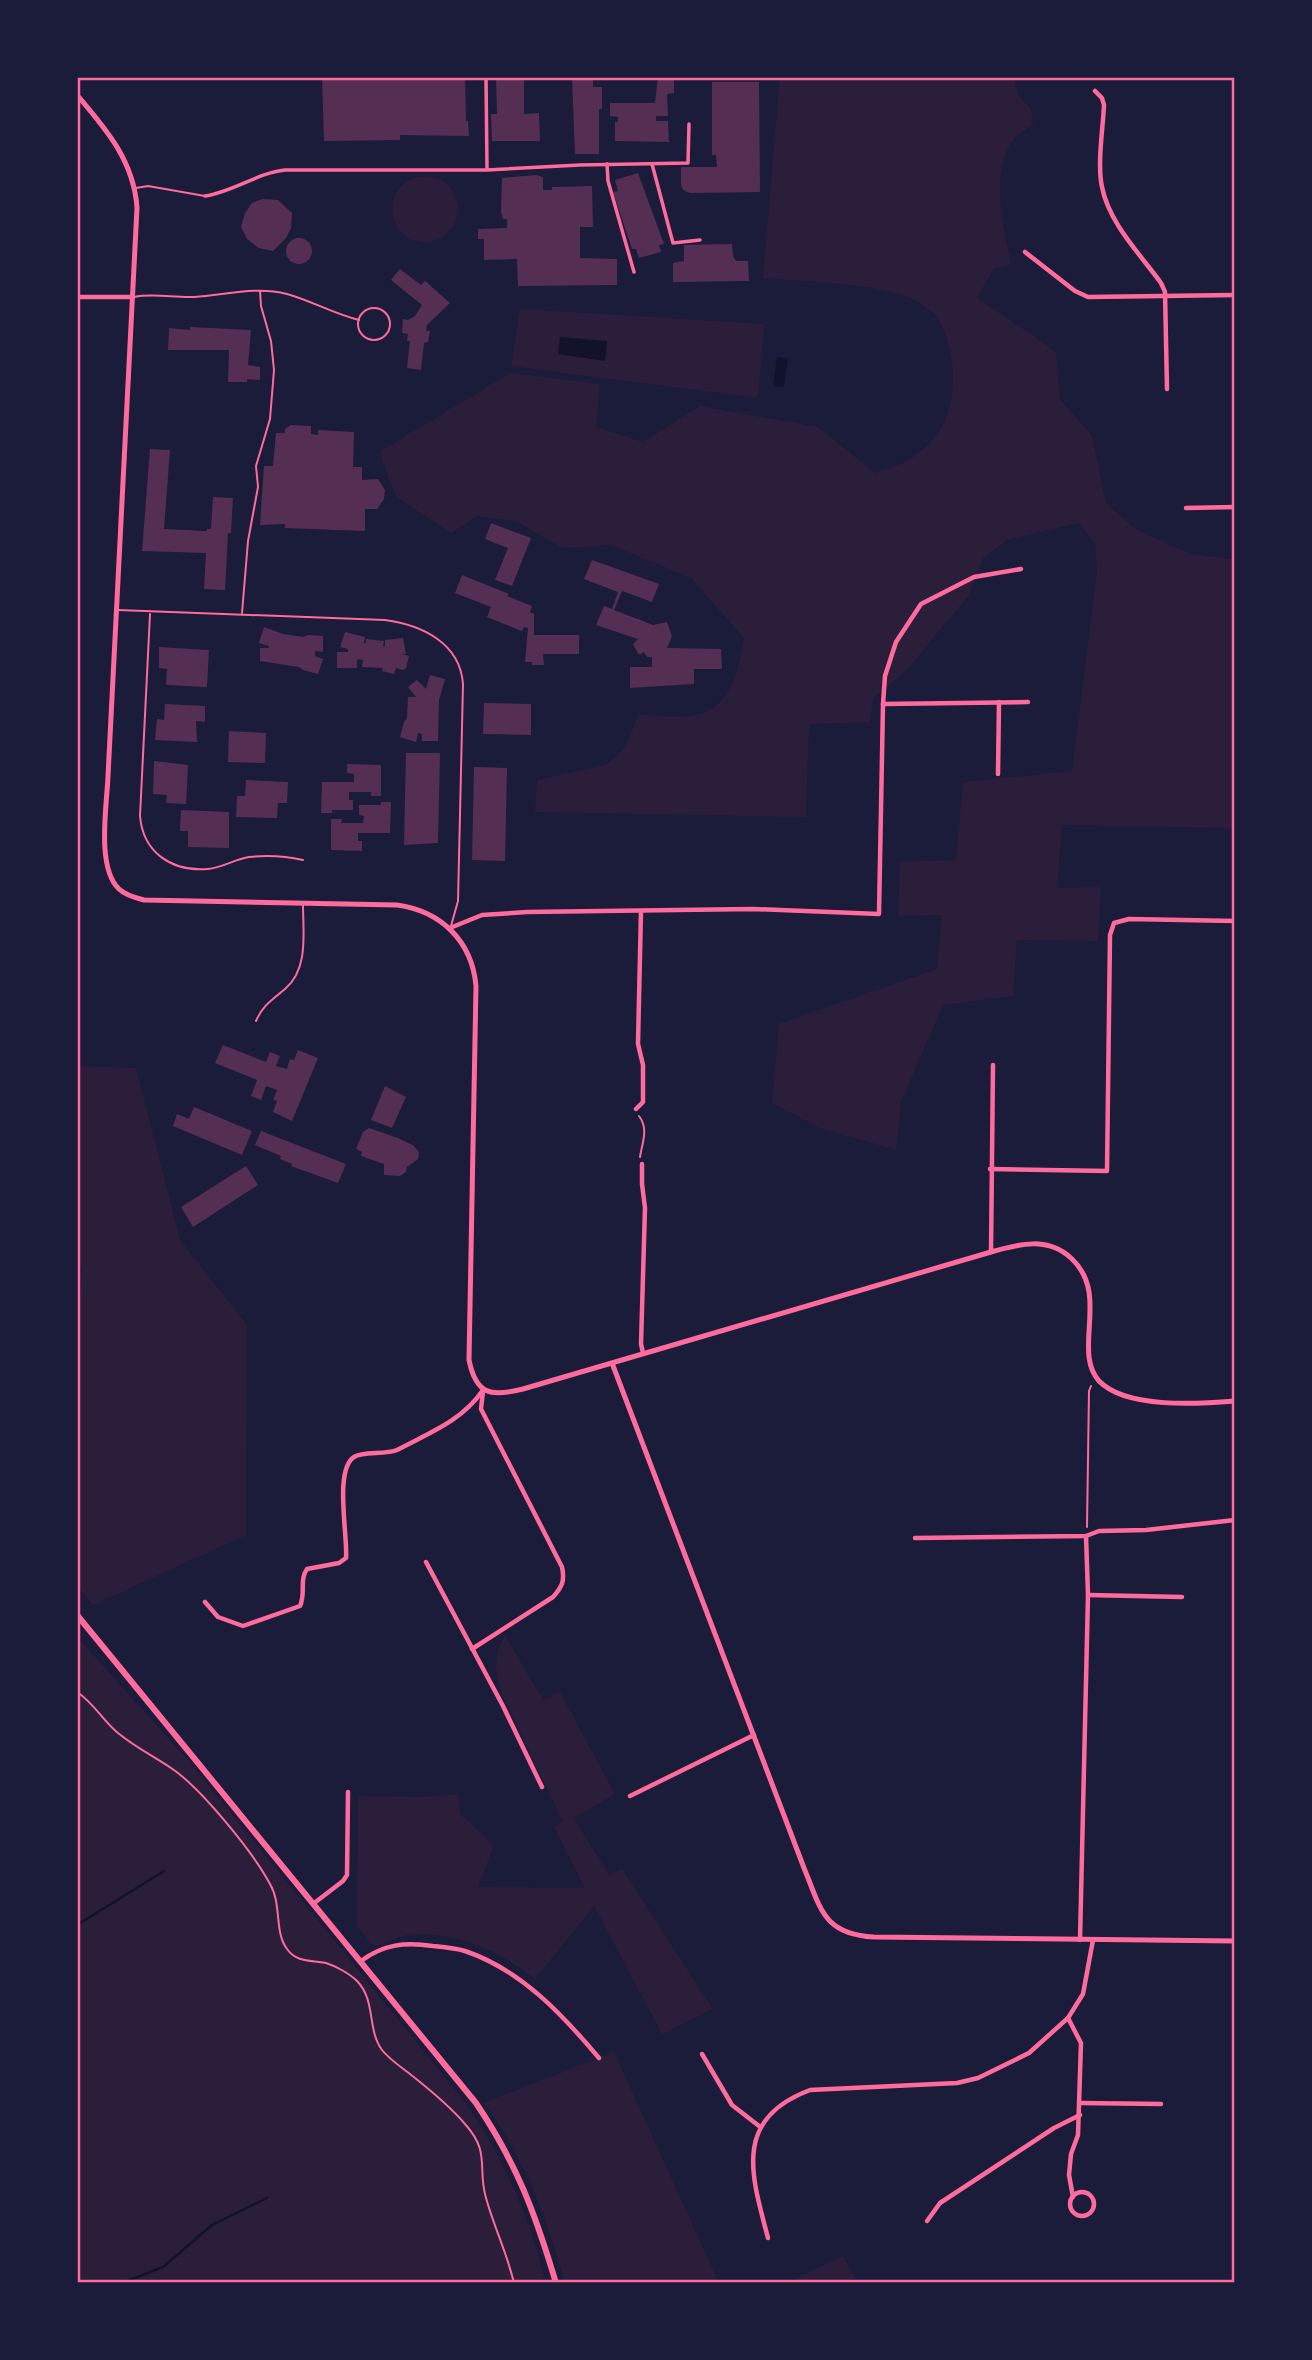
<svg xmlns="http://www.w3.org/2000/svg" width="1312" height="2360" viewBox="0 0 1312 2360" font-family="Barlow,sans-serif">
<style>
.green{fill:#2a1e3b}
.water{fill:#12122b}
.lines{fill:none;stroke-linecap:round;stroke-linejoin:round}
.stream{stroke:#12122b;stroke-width:2.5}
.building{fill:#542f53}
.path{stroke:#ff6b9d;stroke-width:2}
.service{stroke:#ff6b9d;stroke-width:2}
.pedestrian{stroke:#ff6b9d;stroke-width:3.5}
.minor{stroke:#ff6b9d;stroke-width:4.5}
.tertiary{stroke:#ff6b9d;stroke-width:5}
.secondary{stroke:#ff6b9d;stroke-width:6}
.neatline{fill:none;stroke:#ff6b9d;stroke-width:2.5}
</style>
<rect width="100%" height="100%" fill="#1b1b3a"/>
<g class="green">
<path d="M780,77H1014L1018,95L1031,109L1033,125C1027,129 1019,133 1015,138C988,169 1004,228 1011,264L994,269L977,298L1044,343L1056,353L1060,399L1092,436L1106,503L1134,528L1187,553L1235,560V828L1062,825L1057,888L1101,887L1098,941L1017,940L1013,996L943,1005L901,1102L896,1150L820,1128L772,1103L779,1024L937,969L942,915L898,916L900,862L956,860L963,782L1072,771L1097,572L1095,543L1079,523L1009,539L983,558L969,595L906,671L873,698L870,722L809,724L806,817L535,812L537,780L606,765L624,749L639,715C655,715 673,718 689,716C731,711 738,673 744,638L691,578L611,545L562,548L516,521L477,516L451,533L396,497L379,452L511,373L600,384L596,427L643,442L700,406L818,427L875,473C901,465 914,460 933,439C960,410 958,349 937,317C933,311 922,305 916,301C881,282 804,282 763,278Z"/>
<circle cx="425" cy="209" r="33"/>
<path d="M520,309L764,324L758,398L511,366Z"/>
<path d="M77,1066L136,1068L180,1240L247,1325L246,1535L93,1605L77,1585V1346L82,1268L77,1255Z"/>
<path d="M505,1635L543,1700L560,1692L615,1794L574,1818L609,1875L622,1869L713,2009L662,2034L594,1906L535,1979C499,1951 454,1930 408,1935C396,1937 387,1944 377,1946L371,1944L357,1926L358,1796L424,1797L458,1794L460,1814L494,1845L478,1887L585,1888L554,1827L563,1822L503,1697C495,1674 492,1657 505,1635Z"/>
<path d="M77,1637L189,1761L464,2101C504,2157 529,2217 546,2283H77Z"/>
<path d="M614,2052L719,2283H565C547,2218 524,2157 484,2103Z"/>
<path d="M843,2256L858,2283H787Z"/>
</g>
<g class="water">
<path d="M560,337L607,341L605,361L558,354Z"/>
<path d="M777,357L788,359L784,387L773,386Z"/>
</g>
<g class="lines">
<g class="stream">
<path d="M77,1925L164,1871"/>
<path d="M122,2283L163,2267L212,2225L267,2198"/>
</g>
</g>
<g class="building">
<path d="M322,77H465L466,121H468L469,136L400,135V140L324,141Z"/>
<path d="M496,77H524V114L539,113L540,141H492L491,114H497Z"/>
<path d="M572,77H593V87H602V109H599V154H575Z"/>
<path d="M658,77H674V93L667,94L668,116H656V121H668L669,142L615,141V122H618V117L610,116V103H655Z"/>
<path d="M712,82H759L760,192L690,193L683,190L681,185V167H717L716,155H712Z"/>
<path d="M638,173L664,244L659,245L661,252L639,258L636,249H632L613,192L618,191L615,180Z"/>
<path d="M536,175L543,177V190H552V187L592,186L593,227H580V258L617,259V285L518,286L517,259L484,260V239H478V229L507,228V219H503L501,212L502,178Z"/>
<path d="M262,199L278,200L292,213L291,228L286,238L273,251L259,248L247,239L241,227L245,213L252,203Z"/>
<circle cx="299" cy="251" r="13"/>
<path d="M732,244L733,256L736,261H748L749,281L673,282V263L684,261V245Z"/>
<path d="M400,269L421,285L425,281L450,303L427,325L426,331H430L428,342L424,343L421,370L407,368L410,341H407L408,334L402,333L403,319L408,320L415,316L422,305L391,280Z"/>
<path d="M190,327L251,330L248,365L260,367V380L247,379V382H228L229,350H168L169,328L190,330Z"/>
<path d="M291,425L311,426V434L318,435V430L354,432L353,467H362V480L378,479L385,490L384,499L377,509H365V531L285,528V524L260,525L264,466H273L276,433H285V429Z"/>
<path d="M150,449L170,450L164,529L207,531V529H211L213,497L233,498L231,533H228L225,590L204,589L206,553L142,551Z"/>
<path d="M491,523L531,538L512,586L495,580L508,548L485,539Z"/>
<path d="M592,560L659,584L652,602L622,591L614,610L653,625L667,622L672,636L667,648L721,649L722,669H694V684L630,688V667H652V657H647L644,652L639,655L633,644L638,639L596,625L604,606L612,609L618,592L584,579Z"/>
<path d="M462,575L509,594L507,596L532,606L530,612L534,614V635H579V654H543L544,665H532V662H525L528,628L524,627L522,631L487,617L491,607L455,593Z"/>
<path d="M264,627L283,634L303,637L308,635L323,636V652L315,651V656L323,659L318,674L303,670L299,667L260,661V648H269V646L259,643Z"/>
<path d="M345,632L365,637L364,643H366V639L384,641L383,646L385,647V640L403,638L406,654H402L409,656L406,668L403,670L396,668L394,674L382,671L383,668L362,667L363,660L357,659V668H337V652H348V649L340,647Z"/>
<path d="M159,647L209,650L207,687L166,685L167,669L159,668Z"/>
<path d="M430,675L445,679L439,700L438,741H422V734L418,733L416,742L400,737L404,722L407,718L408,697H416L408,687L417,680L426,689Z"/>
<path d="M484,703L531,704V735L483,734Z"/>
<path d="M165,704L205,706V722L196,721L197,742L155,740L157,719L164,720Z"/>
<path d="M229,731L266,733L265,763L228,762Z"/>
<path d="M406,753H440L438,843L404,845Z"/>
<path d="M154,761L188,765L186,804L166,803L167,795L153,794Z"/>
<path d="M347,764L381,765V796H371V792H349V800H353V810H332V813H321L322,782H354V774L347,773Z"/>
<path d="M474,767L507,768L505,861L472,860Z"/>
<path d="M246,780L288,782L287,803H278L277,818L236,817L237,796H245Z"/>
<path d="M381,802H391L390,833H358V841H362V851L331,850V819H342L341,823H363L364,816L359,815V805H381Z"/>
<path d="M181,810L229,812V848L188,847V831H180Z"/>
<path d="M223,1045L266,1062L270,1052L280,1056L276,1066L287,1069L290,1059L294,1060L298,1050L318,1058L292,1121L273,1112L277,1101L273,1100L277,1090L266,1086L261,1100L251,1096L257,1080L215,1063Z"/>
<path d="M385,1086L406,1097L392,1128L371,1120Z"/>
<path d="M194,1107L252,1131L242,1155L173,1126L177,1114L189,1119Z"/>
<path d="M369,1128L398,1138L414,1146L419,1152L418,1159L407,1167L406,1172L400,1176L384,1175V1164L361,1156L362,1152L356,1149L363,1132Z"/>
<path d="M261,1131L346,1164L338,1183L291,1166L292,1164L280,1159L281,1156L255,1145Z"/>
<path d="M246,1166L258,1185L193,1227L181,1207Z"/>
</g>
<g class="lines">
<g class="path">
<path d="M639,1116C649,1129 642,1143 640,1157"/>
<path d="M1087,1527L1089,1391L1091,1386"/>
<path d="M77,1692C94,1703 103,1721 118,1733C135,1747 153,1756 171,1768C200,1787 253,1852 270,1884C282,1904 274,1932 287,1949C297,1963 311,1960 326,1963C336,1966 350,1974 357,1981C376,2000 367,2030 382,2050C389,2059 401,2067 410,2074C429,2089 449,2105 465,2124C491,2153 477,2167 486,2198C494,2227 507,2253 514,2283"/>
</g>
<g class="service">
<path d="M136,188L148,186L205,196"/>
<path d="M134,297C154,293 174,298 194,297C226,295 255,286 287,294C312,301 334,314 359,320"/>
<circle cx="374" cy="324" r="16"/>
<path d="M118,610L385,620C422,625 460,643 463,684L458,901L451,926"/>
<path d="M242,613L248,541L258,487L256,466L270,419L274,370L271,341L261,306L260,291"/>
<path d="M150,614L140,816C143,852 171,872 208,869C222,868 235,859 249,857C268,855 285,856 303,860"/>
<path d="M256,1021C263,1005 272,1000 285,989C309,969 303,932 303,904"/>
</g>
<g class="pedestrian">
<path d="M486,77L487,169"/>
<path d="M607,164L608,181L634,272"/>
<path d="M652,164L673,243L700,240"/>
<path d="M205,196C233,192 257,173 285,170H487L580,165L688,163L689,124"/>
</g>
<g class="minor">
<path d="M1095,91L1102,98L1104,105C1103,129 1097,163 1102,187C1109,223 1140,254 1161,283L1165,292L1167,389"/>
<path d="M1025,252L1075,291L1088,297L1235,295"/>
<path d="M77,297H133"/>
<path d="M1186,508L1235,507"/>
<path d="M883,704L1028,702"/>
<path d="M998,774L999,702"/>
<path d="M450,928L482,915L527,912L753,909L879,914L883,704L885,676L896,642L921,604L974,577L1021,569"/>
<path d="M636,1109L643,1102V1065L638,1044L641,911"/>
<path d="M642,1164V1184L645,1208L641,1344L643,1353"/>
<path d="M990,1169L1107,1171L1110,935L1114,923L1129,919L1235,921"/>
<path d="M991,1252L993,1065"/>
<path d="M915,1538L1086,1536L1099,1531L1146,1530L1235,1520"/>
<path d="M426,1562L503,1706L542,1787"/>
<path d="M1088,1595L1182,1597"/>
<path d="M205,1602L218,1617L243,1626L300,1606C306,1594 299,1580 307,1569L339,1563L346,1558C348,1536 334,1470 354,1457C363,1451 385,1455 397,1450C429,1433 462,1421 483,1390"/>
<path d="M472,1649L553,1597C562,1587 565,1581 562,1567L481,1409L483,1391"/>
<path d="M630,1796L754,1735"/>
<path d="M313,1904L343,1881L347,1875L348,1792"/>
<path d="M1080,1940L1088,1595L1086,1536"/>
<path d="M361,1961C384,1944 405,1942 433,1946C443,1947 455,1948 465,1951C521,1970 562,2014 599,2058"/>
<path d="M1068,2018L1081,2043L1078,2135L1071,2154L1069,2175L1073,2197"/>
<path d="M702,2054L732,2105L759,2126"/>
<path d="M1080,2103L1161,2104"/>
<circle cx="1082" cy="2204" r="12"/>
<path d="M927,2221L940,2203L1054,2128L1080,2115"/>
<path d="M768,2238C751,2174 733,2119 810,2090L957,2083L978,2078L1029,2053L1068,2018L1083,1994L1093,1940"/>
</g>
<g class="tertiary">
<path d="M77,95C106,129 134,161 137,208L108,776C107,805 96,867 119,889C125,895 136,898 144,900L397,905C441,911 472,941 476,986L469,1360C476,1395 491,1397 523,1389L991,1252C1019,1244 1048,1236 1072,1259C1110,1295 1072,1351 1099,1381C1126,1409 1199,1404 1235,1401"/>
<path d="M612,1363L804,1868C821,1909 823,1934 874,1937L1235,1941"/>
</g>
<path class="secondary" d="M77,1615L476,2103C517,2164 535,2213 556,2283"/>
</g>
<rect width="1312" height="2360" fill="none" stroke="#1b1b3a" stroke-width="158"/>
<rect x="79" y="79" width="1154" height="2202" class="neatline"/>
</svg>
